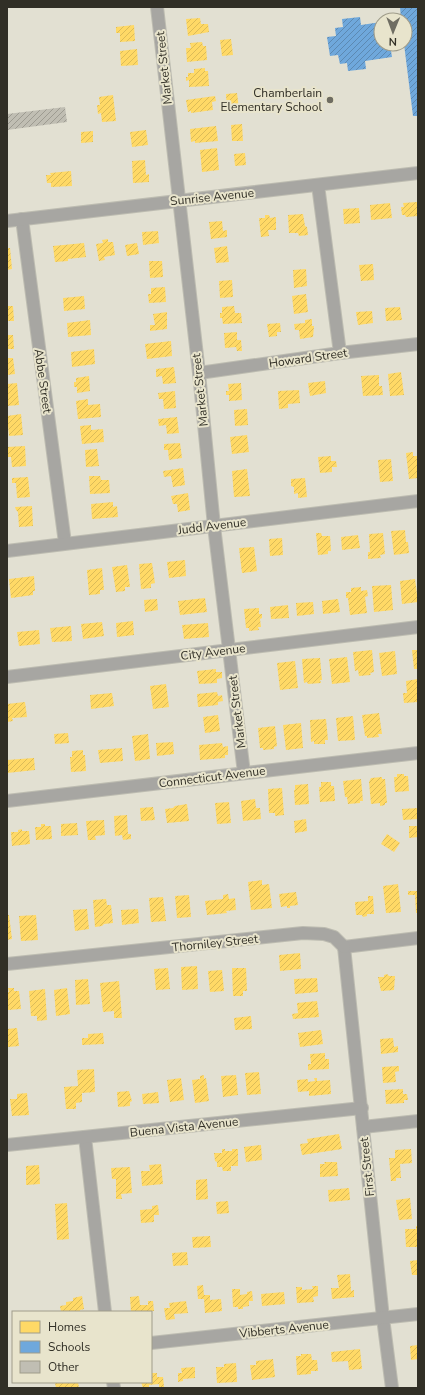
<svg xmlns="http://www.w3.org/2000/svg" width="425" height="1395" viewBox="0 0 425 1395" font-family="'Nunito Sans',sans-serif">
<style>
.homes{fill:url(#homes-hatch)}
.schools{fill:url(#schools-hatch)}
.building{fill:url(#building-hatch)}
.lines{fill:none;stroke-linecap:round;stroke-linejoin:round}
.street-casing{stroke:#bdbcb1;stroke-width:14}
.street{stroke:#a7a6a2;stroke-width:12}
.poi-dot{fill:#6f6d62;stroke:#e8e4cc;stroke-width:1.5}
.labels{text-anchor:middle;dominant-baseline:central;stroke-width:4;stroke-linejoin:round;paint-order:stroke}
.street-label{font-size:12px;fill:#312f26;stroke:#e8e4cc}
.poi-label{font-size:12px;fill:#312f26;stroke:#e8e4cc;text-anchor:end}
</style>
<defs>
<pattern id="homes-hatch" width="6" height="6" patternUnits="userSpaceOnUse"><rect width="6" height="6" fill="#ffd966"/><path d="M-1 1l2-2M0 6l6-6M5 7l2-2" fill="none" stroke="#dbbb58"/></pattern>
<pattern id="schools-hatch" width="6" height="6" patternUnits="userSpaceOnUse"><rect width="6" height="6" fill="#6fa8dc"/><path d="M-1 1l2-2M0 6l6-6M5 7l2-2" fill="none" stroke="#5c89b2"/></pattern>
<pattern id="building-hatch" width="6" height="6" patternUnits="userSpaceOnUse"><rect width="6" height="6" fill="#c0beb3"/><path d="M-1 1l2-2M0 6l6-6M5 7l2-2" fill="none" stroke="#9d9b91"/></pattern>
</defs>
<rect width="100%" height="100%" fill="#e2e0d2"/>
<g class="homes">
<path d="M200,18L201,24H208L209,32L188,36L186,19Z"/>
<path d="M134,25L135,41L120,42V33H116V27Z"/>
<path d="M231,39L233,55L222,56L220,40Z"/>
<path d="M202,42L203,46H206L207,60L187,62L186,48H191L190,43Z"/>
<path d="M137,49L138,65L121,66L120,51Z"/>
<path d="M205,68V71H208L209,86L189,87V80L186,81V77H188V73H194V69Z"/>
<path d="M237,93L239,109L227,111L226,94Z"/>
<path d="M113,95L116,121L102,122L101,113L98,114L97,105H100L99,97Z"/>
<path d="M215,96L216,101L212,102L213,110L191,113V111L188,112L186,100Z"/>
<path d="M242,124L243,141H232L231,125Z"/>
<path d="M216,126L218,141L195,143V141L191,142L190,129Z"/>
<path d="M146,130L148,145L132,147L130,132Z"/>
<path d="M93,131V142L81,143V132Z"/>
<path d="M217,148L219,170L202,172L200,150Z"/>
<path d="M245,153L246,165L235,166L234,154Z"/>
<path d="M145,160L146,175L149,174V182L133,183L132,161Z"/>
<path d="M71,171L72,186L51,187V183H47L46,175H51L50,173Z"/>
<path d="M417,202L418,216L406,217L405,215H402L401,207H404L403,203Z"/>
<path d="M390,203L392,218L371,220L370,205Z"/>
<path d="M359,208L360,223L344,224L343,209Z"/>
<path d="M303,214L305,226L307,227L308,235L299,236L298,233H289L288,215Z"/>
<path d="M265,215H269L270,218L276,217V230H268L269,236L261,237L259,218H265Z"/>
<path d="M222,221L223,231L227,230V237L211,239L209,222Z"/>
<path d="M158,231L159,243L143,245L142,232Z"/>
<path d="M108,239V242H113L115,255L104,257L105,260L99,261L96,244L103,243L102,240Z"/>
<path d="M84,243L86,257L68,259V261L55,262L53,246Z"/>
<path d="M137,243L139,254L127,256L125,245Z"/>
<path d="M227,246L229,262L216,263L214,248Z"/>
<path d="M7,248H10L12,269L7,270Z"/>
<path d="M149,261H162L163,277L150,278Z"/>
<path d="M373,264L374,280L361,281L359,265Z"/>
<path d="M306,269L307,286L294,288L293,270Z"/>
<path d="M232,280L233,297L220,298L219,281Z"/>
<path d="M165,287L166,302L149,303L148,294H151V288Z"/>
<path d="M306,294L308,312L294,314L292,296Z"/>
<path d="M84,296L85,309L64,311L63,298Z"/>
<path d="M7,306H13L14,321H7Z"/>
<path d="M234,306L235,313H241L242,323L223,324L222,318H220V313H222V307Z"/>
<path d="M400,307L402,320L386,321L385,308Z"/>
<path d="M372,311L373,323L358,325L356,312Z"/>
<path d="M167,312V329L150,331V325H155L153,314Z"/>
<path d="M312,319V326H314L313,337L300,339L299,330H295L294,324L305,323V320Z"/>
<path d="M90,320L91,335L68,337L67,323Z"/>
<path d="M280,323L281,332H277V336L269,337L267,324Z"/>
<path d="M237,332V340H241L242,351H237L236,347L225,348L224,333Z"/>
<path d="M7,335H13L14,349H7Z"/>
<path d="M171,341L172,356L147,359L145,344Z"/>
<path d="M94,349L95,364L72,367L71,352Z"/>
<path d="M7,358H13L15,374L7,375Z"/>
<path d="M174,367L176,383L163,384L162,376L156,377V369Z"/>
<path d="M401,372L404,395L390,396L388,374Z"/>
<path d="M379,375V386H382L383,395L363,396L361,376Z"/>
<path d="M89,376L90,391L77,393V387H74V382H76V378Z"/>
<path d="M325,381L326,393L310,396L308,383Z"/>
<path d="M17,383L19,405L7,406V384Z"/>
<path d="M241,383L242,400L229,401V395H226V391H229L228,384Z"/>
<path d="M299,390L300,403L288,404V408L279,409L278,391Z"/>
<path d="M175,391L176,408L164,409L163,399H159L158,393Z"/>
<path d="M88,399V405L100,404L101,417L78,419L76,401Z"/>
<path d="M247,409L248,425L235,426L234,410Z"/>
<path d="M21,414L23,435L9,436L7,416Z"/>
<path d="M177,417L179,433L167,434L166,425L159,426L158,419Z"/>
<path d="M91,425V430L103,429L104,442L82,444L80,426Z"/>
<path d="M247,435L249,452L232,454L230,437Z"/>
<path d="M180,443L182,458L169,460L168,450H164V444Z"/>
<path d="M25,446L26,466L12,467L11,457H7V447Z"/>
<path d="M97,449L99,466L86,467L85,450Z"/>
<path d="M413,452V456H418V478L409,479L406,453Z"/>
<path d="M331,456V461H336L337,467H332V472L320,473L318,457Z"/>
<path d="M391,459L393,481L380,482L378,460Z"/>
<path d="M183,468L185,485L173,487L171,476L164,477L163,471Z"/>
<path d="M247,469L250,496L234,497L232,471Z"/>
<path d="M89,476H100L101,480H109L110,493L90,494Z"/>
<path d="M28,477L30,497L17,498L16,483H12V478Z"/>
<path d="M305,478L307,497L298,498V493L294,494V487L291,486V479Z"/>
<path d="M188,493L190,510L178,512L177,504H173L171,496Z"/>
<path d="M113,502V507L117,506L118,517L92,519L91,504Z"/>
<path d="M32,506L33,526L19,527L18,512L16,510L15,507Z"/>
<path d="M405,530L406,542H408L409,553L394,555L391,531Z"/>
<path d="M316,533H321L322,536H330L331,551H328V554L318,555Z"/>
<path d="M383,533L385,554L380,555L381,558L368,559V552H370L369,534Z"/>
<path d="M358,535L360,548L342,550L341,537Z"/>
<path d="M282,538L283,555L270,556L269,539Z"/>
<path d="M254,547L257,571L242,573L239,548Z"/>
<path d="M185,560L186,576L169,578L167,562Z"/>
<path d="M152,563L155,583L151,584V588L141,589L139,564Z"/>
<path d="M127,565L130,587H125V591L116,592L112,567Z"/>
<path d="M102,568L104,590H100V594L89,595L87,570Z"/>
<path d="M34,576L35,591H33V595L11,598L9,579Z"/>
<path d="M415,579L418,602L402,604L400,581Z"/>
<path d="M391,585L393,610L374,612L372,586Z"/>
<path d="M361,587V591L367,590L368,596L365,597L367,613L350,615L348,598H346V592H351V588Z"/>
<path d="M205,598L207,612L180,615L178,601Z"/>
<path d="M157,599L158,610L145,612L144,600Z"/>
<path d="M338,599L340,612L323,614L322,601Z"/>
<path d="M313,602L314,614L297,616L296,603Z"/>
<path d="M288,605L289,618L271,619L270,607Z"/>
<path d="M259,608V614H262V618L260,619L261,627H258L259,630L249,631V628H246L244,609Z"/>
<path d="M133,621L134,635L117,637L116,623Z"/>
<path d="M102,622L104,636L83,639L81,624Z"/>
<path d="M208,623L209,637L184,639L182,625Z"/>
<path d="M71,626L72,641L52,642L50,628Z"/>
<path d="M39,630L40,644L19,646L17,632Z"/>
<path d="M372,650L374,672L370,673L371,675L359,676L358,670L355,671L353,652Z"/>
<path d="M412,650H418V669H414Z"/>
<path d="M395,651L397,674L382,676L379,653Z"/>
<path d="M347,657L350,682L332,684L329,659Z"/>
<path d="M320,658L322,680H320L321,683L308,684L307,682L304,683L302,659Z"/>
<path d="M295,661L298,688L280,690L277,663Z"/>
<path d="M216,669V672H222V678L217,679V683L199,684L197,671Z"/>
<path d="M418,679V702L404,703L403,693H407L406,681Z"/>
<path d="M166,684L169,707L153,709L150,686Z"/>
<path d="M217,692L218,696L222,695L223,701L218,702V705L198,707L197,694Z"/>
<path d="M112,693L114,706L91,709L90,695Z"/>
<path d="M25,702L27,717L12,718L13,721L7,722V704Z"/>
<path d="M379,713L382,734H378L379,737L367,738V736H365L362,715Z"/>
<path d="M218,715L220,731L205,733L203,717Z"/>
<path d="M353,716L355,740L338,741L336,718Z"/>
<path d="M326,719L328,740H325V744H314V741L311,742L310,720Z"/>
<path d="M301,723L303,748L286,750L283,725Z"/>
<path d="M275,726L277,746L274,747V749L263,750V748H260L258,728Z"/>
<path d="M68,733L69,743L55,744L54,734Z"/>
<path d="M148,734L150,759L135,761L132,736Z"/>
<path d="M173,742L174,754L157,756L156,743Z"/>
<path d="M222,743L223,747L228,746V755H225V758L200,760L199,745Z"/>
<path d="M122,748L123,761L100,763L98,750Z"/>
<path d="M83,750V755H85L86,771L71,772L70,757H72V751Z"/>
<path d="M34,758L35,770L7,773V760Z"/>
<path d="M397,774H404V776H408L409,791L395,792L394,777H397Z"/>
<path d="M382,777V779H385L387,803H385V805L380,806V803L371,804L369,782L371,778Z"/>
<path d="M361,779L363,801H360V803L348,804L347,797H345L343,781Z"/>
<path d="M321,782H331V786H334L335,801L320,802L319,787H321Z"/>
<path d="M308,784L309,804L295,805L294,790H295V785Z"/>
<path d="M282,788L284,815L275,816V813H269L268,789Z"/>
<path d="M255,799L256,808H260L261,819L243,821L241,801Z"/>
<path d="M229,802L231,823L217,824L215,803Z"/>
<path d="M187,804L189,821L167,823L165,809L173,808L175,806Z"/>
<path d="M153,807L155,820L141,821L140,808Z"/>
<path d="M418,808V819L403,820L402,809Z"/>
<path d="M127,815L128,834H131V839L123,840L122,835L115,836L114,816Z"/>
<path d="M306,819L307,831L295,833L294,821Z"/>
<path d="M104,820L105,835L95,836L96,840H88L86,821Z"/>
<path d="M77,823L78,835L61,836V824Z"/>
<path d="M41,824H45V826H51L52,839L36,840L35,827H41Z"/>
<path d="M409,826H418V837L409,838Z"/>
<path d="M22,829V831H29L30,844L12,846L11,832H18V830Z"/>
<path d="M387,834L400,843L394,852L381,844Z"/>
<path d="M262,880V885L269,884L272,908L251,910L248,882Z"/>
<path d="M398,884L401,912L386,913L383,886Z"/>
<path d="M408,891H418V913H416L415,895H408Z"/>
<path d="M296,892L298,905L290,906V908H287V906L281,907L279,894Z"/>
<path d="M228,894L229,899L235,898L236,910L226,911L227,913L207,915L205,901L223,899V895Z"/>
<path d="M189,895L191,917L177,918L175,896Z"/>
<path d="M368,896H373L374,914H367V916L363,917L362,915H356L355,902L368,901Z"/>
<path d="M163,897L166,921L151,922L149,898Z"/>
<path d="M106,899L107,905H111L113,923L104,924L102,926L95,927L93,900Z"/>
<path d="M87,909L89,929L75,931L73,910Z"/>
<path d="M138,909L139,923L122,925L121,910Z"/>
<path d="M7,915H9L12,939L7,940Z"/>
<path d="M36,915L38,940L21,941L19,916Z"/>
<path d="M300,953L301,969L280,971L279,955Z"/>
<path d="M197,966L198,989L182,990L181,967Z"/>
<path d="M168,968L170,989L156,990L154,969Z"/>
<path d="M232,968H246L247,991H243V996H233Z"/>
<path d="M222,970L224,991L210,992L208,971Z"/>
<path d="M387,974L389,976H395L394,990L381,991L378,977H384V975Z"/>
<path d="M317,978L318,992L295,994L294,979Z"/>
<path d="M88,979L90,1004L76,1005L75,980Z"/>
<path d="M119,981L122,1018H114V1011L103,1012L100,983Z"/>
<path d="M8,988H14V991H19L21,1009L8,1010L7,992H9Z"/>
<path d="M67,988L70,1014L56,1016L54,990Z"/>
<path d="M45,989L47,1020L37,1021V1016H31L29,991Z"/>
<path d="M317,1001L319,1017L293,1019L292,1014L298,1013L297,1003Z"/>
<path d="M251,1016L252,1029L235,1030L234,1018Z"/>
<path d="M17,1028L19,1046L8,1047L7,1029Z"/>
<path d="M321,1030L323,1044L300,1047L298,1033Z"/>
<path d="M103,1033L104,1044L82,1045V1038H88V1034Z"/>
<path d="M393,1038L394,1047L398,1046V1052L381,1054L380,1039Z"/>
<path d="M325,1053V1059H329V1069L308,1070V1064H311L310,1054Z"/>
<path d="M399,1066V1071L395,1072L396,1082L383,1083L382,1067Z"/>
<path d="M94,1069L95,1092L82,1093V1102L76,1103V1109H66L64,1087L78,1086L77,1070Z"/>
<path d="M259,1072L261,1094L247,1095L245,1073Z"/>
<path d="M204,1075V1079L206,1078L209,1101L195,1103L192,1080L200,1079V1076Z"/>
<path d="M236,1075L238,1095L223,1097L221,1076Z"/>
<path d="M181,1078L184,1100L170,1102L167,1080Z"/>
<path d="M314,1078H317V1081L330,1080L331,1094L309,1096V1091L298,1092L297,1080L308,1079V1082L315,1081Z"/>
<path d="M403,1089V1094H407L408,1100H404V1103L386,1104L385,1090Z"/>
<path d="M129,1091L132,1101L130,1102V1106L118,1107L117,1092Z"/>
<path d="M158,1092L159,1103L143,1104L142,1094Z"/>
<path d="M27,1093L29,1115L12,1116L10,1099H17V1094Z"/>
<path d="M339,1134L342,1149L302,1155L300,1144L308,1143L307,1139Z"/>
<path d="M261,1145L262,1160L246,1162L244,1147Z"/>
<path d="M222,1149H225V1151H232V1149H238V1166H231V1171H223L222,1167H217V1162L215,1161L214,1153H222Z"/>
<path d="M411,1149L412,1163L400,1164L401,1178H396V1181H391L389,1158H395V1150Z"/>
<path d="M324,1162H337L338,1176L320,1177V1164H325Z"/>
<path d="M161,1164L163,1184L142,1186L141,1171H150L149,1165Z"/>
<path d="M39,1165L40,1184L26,1185V1166Z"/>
<path d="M130,1167L132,1193L121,1194L122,1199H116V1179H112L111,1168Z"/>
<path d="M207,1179L208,1199L196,1200V1180Z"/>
<path d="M349,1188L350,1200L329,1202L328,1190Z"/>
<path d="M410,1198L412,1219L399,1220L396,1200Z"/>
<path d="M228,1201L229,1213L217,1214L216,1202Z"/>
<path d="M67,1203L69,1239L57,1240L55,1204Z"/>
<path d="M158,1205L159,1215H154V1222L141,1223L140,1210L152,1209V1206Z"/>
<path d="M416,1226H418V1247H406L405,1229H416Z"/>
<path d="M210,1236L211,1247L193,1248L192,1237Z"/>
<path d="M187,1252L188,1265L173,1266L172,1253Z"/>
<path d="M418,1260V1275H412L410,1261Z"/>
<path d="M350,1274L351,1291L354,1290V1297L332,1299L331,1288H339L337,1275Z"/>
<path d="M203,1285L204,1295H210V1300L221,1299L222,1311L205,1313L204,1299H198L197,1286Z"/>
<path d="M312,1286H318V1296L313,1297L314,1302L297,1303L296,1287H302V1290L313,1289Z"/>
<path d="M232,1289H240V1295L247,1294V1292L252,1291L253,1301H249V1306L243,1307V1309H238V1307H233Z"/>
<path d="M284,1292L285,1304L262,1306L261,1294Z"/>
<path d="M82,1296L84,1309L80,1310V1312H61L60,1306L66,1305V1302L73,1301V1298Z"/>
<path d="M139,1296L140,1305H148V1301H153L154,1311L131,1312L130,1297Z"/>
<path d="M186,1301L188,1313L174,1314L175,1319L166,1320L164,1308H170L169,1303Z"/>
<path d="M418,1345V1359L411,1360L410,1346Z"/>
<path d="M360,1349L362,1369L349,1370L348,1361L332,1362L331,1352Z"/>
<path d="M301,1354H311L312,1360H317L318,1371H311V1374L297,1375L296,1356H301Z"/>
<path d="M273,1359L275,1377L252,1380L250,1365H256V1361Z"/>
<path d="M236,1363L237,1382L217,1383L216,1367H224V1364Z"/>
<path d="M195,1367V1378L183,1379V1381L178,1382V1373H182L181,1368Z"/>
<path d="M151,1373H157V1377H163L164,1387L159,1388V1384L149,1385V1388H143L141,1382H151Z"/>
<path d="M62,1382H78L79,1388H56L55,1383Z"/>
</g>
<g class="schools">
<path d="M400,7H418V116H413L404,44L405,20H401Z"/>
<path d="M360,17L361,25L381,22V44H394L390,45L392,57L365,61L366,69L348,71L347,63L340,64L338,55L330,56L327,37L336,36L335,28L343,27L342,19Z"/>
</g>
<path class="building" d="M65,107L67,122L7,130V114Z"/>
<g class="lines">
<defs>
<g id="street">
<path d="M157,7L199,373L214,526L244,773"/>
<path d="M318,185L340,353"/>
<path d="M22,219L65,543"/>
<path d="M7,221L418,173"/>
<path d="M199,373L340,353L418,344"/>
<path d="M7,551L418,501"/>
<path d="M7,677L418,627"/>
<path d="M7,801L418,753"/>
<path d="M344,947L383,1318L392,1388"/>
<path d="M344,947L418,938"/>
<path d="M7,964L303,933L324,934L334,937L344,947"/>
<path d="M363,1127L418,1121"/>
<path d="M85,1137L105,1312"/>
<path d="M7,1145L362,1108"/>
<path d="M151,1343L418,1314"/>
<path d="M113,1382L114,1388"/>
</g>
</defs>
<use href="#street" class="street-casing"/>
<use href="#street" class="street"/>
</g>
<circle class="poi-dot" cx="330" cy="100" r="4"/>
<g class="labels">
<g class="street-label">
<text transform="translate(164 68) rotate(-96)">Market Street</text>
<text transform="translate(212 197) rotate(-6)">Sunrise Avenue</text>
<text transform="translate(308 358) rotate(-8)">Howard Street</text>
<text transform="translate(43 381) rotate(82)">Abbe Street</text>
<text transform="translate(200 390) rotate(-96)">Market Street</text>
<text transform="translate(212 526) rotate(-7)">Judd Avenue</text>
<text transform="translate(213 652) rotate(-7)">City Avenue</text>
<text transform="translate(237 712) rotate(-97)">Market Street</text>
<text transform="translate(212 777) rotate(-7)">Connecticut Avenue</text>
<text transform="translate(215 943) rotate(-6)">Thorniley Street</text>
<text transform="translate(184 1127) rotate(-6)">Buena Vista Avenue</text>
<text transform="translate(367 1167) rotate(-96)">First Street</text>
<text transform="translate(284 1329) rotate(-6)">Vibberts Avenue</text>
</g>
<g class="poi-label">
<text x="322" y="93">Chamberlain<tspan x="322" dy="14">Elementary School</tspan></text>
</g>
</g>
<rect width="425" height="1395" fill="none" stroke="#312f26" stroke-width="16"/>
<rect x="12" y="1311" width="140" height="72" fill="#e8e4cc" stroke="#9f9c8a"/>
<rect x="20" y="1321" width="20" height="12" fill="#ffd966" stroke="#9f9c8a"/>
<text x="48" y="1331" font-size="12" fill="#312f26">Homes</text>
<rect x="20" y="1341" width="20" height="12" fill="#6fa8dc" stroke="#9f9c8a"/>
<text x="48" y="1351" font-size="12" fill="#312f26">Schools</text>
<rect x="20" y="1361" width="20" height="12" fill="#c0beb3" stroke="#9f9c8a"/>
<text x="48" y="1371" font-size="12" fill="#312f26">Other</text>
<g transform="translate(393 32) rotate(181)"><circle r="19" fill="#e8e4cc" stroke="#9f9c8a"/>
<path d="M0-3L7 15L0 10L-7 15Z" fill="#6f6d62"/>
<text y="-6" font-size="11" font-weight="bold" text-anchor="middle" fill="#312f26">N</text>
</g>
</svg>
